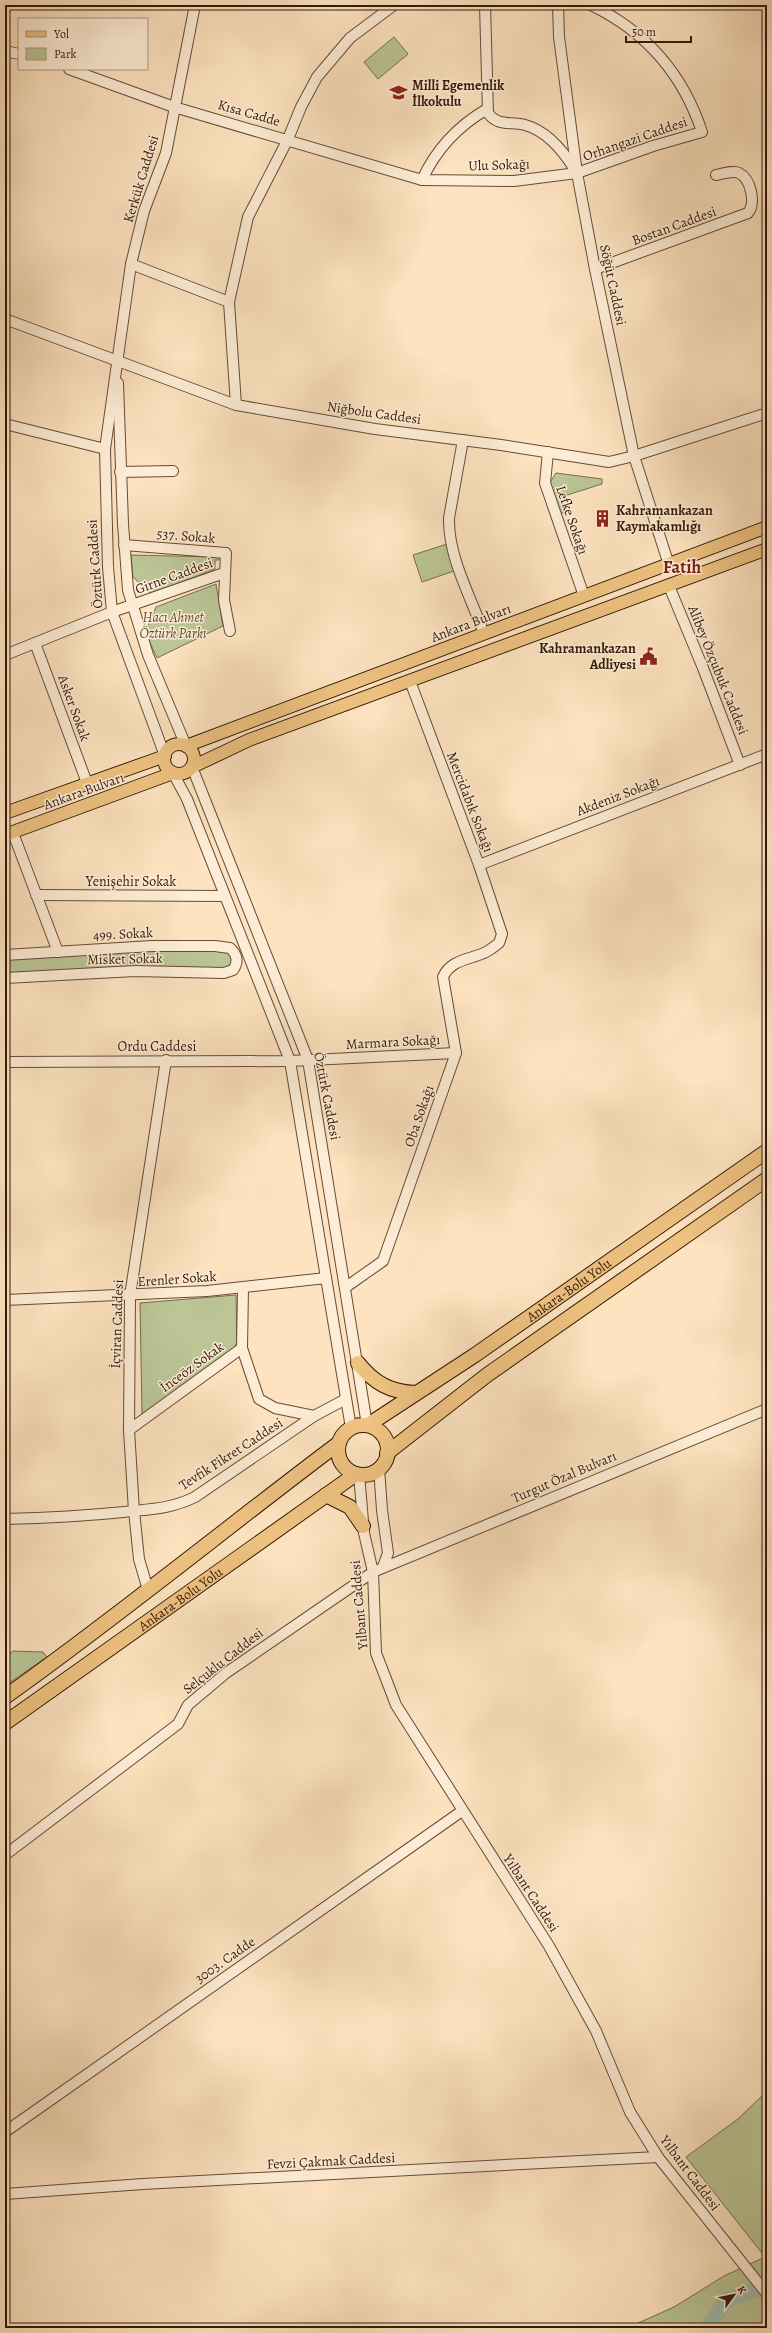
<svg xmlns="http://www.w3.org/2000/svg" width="772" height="2333" viewBox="0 0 772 2333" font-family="Alegreya,serif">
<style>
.green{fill:#bbc596;stroke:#776e4f}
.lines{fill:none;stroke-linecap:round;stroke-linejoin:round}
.river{stroke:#a0bead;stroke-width:16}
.minor-casing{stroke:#664b36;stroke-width:12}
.major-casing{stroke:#331808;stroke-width:14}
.highway-casing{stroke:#331808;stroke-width:16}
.minor{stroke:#feedd6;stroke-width:10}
.major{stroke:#eec280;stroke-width:12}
.highway{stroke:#eec280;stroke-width:14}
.labels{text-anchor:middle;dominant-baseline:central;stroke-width:3;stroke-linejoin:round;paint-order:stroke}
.poi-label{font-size:14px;font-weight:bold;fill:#331808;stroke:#feedd6;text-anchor:start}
.street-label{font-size:14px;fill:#331808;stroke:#feedd6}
.park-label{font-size:14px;font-style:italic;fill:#5c4c33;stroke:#feedd6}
.district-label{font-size:18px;font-weight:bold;fill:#7a1f14;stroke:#feedd6}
</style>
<rect width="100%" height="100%" fill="#fde3c0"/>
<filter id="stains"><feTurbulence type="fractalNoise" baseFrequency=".005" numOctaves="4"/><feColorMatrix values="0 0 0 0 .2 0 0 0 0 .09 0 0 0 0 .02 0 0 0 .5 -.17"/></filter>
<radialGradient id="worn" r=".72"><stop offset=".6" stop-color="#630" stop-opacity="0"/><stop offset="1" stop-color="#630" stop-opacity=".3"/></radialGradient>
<g class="green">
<path d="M394,37L408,54L378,79L364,62Z"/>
<path d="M556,473L602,479V484L561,497L565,512L560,514L549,484Z"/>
<path d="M447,544L457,570L422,582L413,555Z"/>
<path d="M131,555L219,557V560H215V569L151,594L133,577Z"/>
<path d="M216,584L223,626L157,658L145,632L156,607Z"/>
<path d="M195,949L226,950L232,955C232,964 231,967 222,970L5,976V957Z"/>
<path d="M236,1295L237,1343L233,1350L142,1414L140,1303Z"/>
<path d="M13,1651L43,1652L47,1657L5,1686V1657Z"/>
<path d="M767,2091V2328H627L674,2307L724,2276L765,2257L686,2157L738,2119Z"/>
</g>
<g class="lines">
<path class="river" d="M708,2328L722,2306L729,2299L767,2286"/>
<defs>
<g id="minor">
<path d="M485,5L488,113C498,127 511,121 525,125C547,131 564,152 575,170"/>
<path d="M558,5L559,37L577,173L595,269L634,456L669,565"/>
<path d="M5,51L19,54"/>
<path d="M69,69L174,107L422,180L514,181L577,173L653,146L702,132C683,74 645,31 591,5"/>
<path d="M422,180C436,149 458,126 487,109"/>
<path d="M131,264L229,302"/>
<path d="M595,269L748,213C756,203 751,179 739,173C733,170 722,174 716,175"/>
<path d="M5,319L236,405L375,429L501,445L609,462L634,456L767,413"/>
<path d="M118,383L123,524L128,590L148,655L186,746"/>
<path d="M236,405L229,302L248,217L288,139L301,107L317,77L350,38L394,5"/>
<path d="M5,424L105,449"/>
<path d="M463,440L449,518C448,557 471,597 484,634"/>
<path d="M548,452L545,483L584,596"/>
<path d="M120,472L173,471"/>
<path d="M124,545L226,553L224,600L230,631"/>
<path d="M669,586L703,668L740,765"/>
<path d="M35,643L87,783"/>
<path d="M5,655L112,612L224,573"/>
<path d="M165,756L112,612L108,567L105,449L131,264L144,211L166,153L195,5"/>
<path d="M192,767L308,1060L367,1425"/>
<path d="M173,773L187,799L290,1061L351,1428"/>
<path d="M13,833L58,952"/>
<path d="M479,865L767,754"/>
<path d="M36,895L225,896"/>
<path d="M5,955L152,946H215L230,948C237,954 239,962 233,970L224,973L135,971L5,978"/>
<path d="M5,1062L290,1061L456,1053"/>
<path d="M346,1287L383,1261L456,1053L443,977C451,959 470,960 486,952C490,950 495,946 499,943L502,934L479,865L410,681"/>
<path d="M243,1288L242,1348L259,1399L275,1408L314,1416"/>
<path d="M5,1300L207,1291L326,1278"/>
<path d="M129,1430L242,1348"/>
<path d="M379,1468L382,1510L388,1553L383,1567"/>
<path d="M359,1474L364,1533L373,1572L376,1653L396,1705L549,1946L596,2031L630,2112L658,2157L767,2294"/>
<path d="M5,1519C45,1518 84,1516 124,1512C150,1509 171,1509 195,1497L314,1416L346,1399"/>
<path d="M148,1590L139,1559L134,1511L129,1430L130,1296L166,1060"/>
<path d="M5,1855L178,1724L188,1705L226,1673L373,1572L767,1409"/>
<path d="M5,2132L462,1811"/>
<path d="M5,2194L143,2184L658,2157"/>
</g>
<g id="major">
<circle cx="179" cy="759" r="15"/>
<path d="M186,746L767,527"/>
<path d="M192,767L249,740L767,549"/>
<path d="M5,813L165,756"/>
<path d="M5,835L173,773"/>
</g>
<g id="highway">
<path d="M358,1363C374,1383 390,1392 416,1393"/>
<path id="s1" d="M368,1425L475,1355L767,1151"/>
<circle cx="363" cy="1450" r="25"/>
<path d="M387,1453L487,1375L767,1179"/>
<path d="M326,1495L350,1507L363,1526"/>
<path d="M5,1697C119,1616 227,1527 339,1443"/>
<path id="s2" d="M5,1723L356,1474"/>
</g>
</defs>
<use href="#minor" class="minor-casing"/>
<use href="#major" class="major-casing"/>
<use href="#highway" class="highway-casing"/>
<use href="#minor" class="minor"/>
<use href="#major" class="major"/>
<use href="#highway" class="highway"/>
</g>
<defs>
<symbol id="school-bare" viewBox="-9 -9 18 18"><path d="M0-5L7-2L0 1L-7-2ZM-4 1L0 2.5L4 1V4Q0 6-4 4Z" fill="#8f2418" stroke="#feedd6" stroke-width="2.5" paint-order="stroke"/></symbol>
<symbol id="building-bare" viewBox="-9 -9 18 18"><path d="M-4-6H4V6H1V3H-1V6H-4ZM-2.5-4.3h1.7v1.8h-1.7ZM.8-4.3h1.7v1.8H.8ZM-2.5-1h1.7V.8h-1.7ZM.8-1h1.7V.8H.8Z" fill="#8f2418" stroke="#feedd6" stroke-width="2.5" paint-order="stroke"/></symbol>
<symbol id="civic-bare" viewBox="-9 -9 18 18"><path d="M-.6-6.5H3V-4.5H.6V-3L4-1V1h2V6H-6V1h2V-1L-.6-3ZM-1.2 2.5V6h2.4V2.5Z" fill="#8f2418" stroke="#feedd6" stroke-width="2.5" paint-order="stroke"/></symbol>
</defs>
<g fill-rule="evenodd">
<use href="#school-bare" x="386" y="80" width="25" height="25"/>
<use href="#building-bare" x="590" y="506" width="25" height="25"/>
<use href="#civic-bare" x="636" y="644" width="25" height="25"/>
</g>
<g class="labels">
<g class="poi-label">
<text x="412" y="85">Milli Egemenlik<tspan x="412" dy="16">İlkokulu</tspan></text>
<text x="616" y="510">Kahramankazan<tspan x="616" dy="16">Kaymakamlığı</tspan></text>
<text x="636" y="648" text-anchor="end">Kahramankazan<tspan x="636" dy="16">Adliyesi</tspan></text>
</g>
<g class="street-label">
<text transform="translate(249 113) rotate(16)">Kısa Cadde</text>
<text transform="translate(635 139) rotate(-19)">Orhangazi Caddesi</text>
<text transform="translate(499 165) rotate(-2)">Ulu Sokağı</text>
<text transform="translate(141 179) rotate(-73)">Kerkük Caddesi</text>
<text transform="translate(674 226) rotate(-20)">Bostan Caddesi</text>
<text transform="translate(613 285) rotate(78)">Söğüt Caddesi</text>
<text transform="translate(374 413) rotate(8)">Niğbolu Caddesi</text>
<text transform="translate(572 520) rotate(71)">Lefke Sokağı</text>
<text transform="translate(186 536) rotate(5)">537. Sokak</text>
<text transform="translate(95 564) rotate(-94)">Öztürk Caddesi</text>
<text transform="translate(174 576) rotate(-20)">Girne Caddesi</text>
<text transform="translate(471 623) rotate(-21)">Ankara Bulvarı</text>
<text transform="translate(718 670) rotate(68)">Alibey Özçubuk Caddesi</text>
<text transform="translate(74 708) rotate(70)">Asker Sokak</text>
<text transform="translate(84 791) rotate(-20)">Ankara Bulvarı</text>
<text transform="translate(618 796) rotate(-21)">Akdeniz Sokağı</text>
<text transform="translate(470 802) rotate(69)">Mercidabık Sokağı</text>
<text x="131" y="881">Yenişehir Sokak</text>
<text transform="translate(123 934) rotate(-3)">499. Sokak</text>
<text transform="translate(125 959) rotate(-1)">Misket Sokak</text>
<text transform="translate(393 1042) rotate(-3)">Marmara Sokağı</text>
<text x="157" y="1046">Ordu Caddesi</text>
<text transform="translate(327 1096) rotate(79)">Öztürk Caddesi</text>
<text transform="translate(419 1116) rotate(-71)">Oba Sokağı</text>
<text transform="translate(177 1279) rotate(-4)">Erenler Sokak</text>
<text stroke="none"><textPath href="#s1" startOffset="242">Ankara-Bolu Yolu</textPath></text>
<text transform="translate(117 1324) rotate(-88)">İçviran Caddesi</text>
<text transform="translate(192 1367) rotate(-36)">İnceöz Sokak</text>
<text transform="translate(231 1454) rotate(-33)">Tevfik Fikret Caddesi</text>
<text transform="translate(564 1477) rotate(-23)">Turgut Özal Bulvarı</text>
<text stroke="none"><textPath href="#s2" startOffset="215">Ankara-Bolu Yolu</textPath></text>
<text transform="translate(359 1605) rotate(-95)">Yılbant Caddesi</text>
<text transform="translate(223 1661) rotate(-38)">Selçuklu Caddesi</text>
<text transform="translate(531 1893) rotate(57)">Yılbant Caddesi</text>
<text transform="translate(225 1960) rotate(-35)">3003. Cadde</text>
<text transform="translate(331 2161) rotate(-3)">Fevzi Çakmak Caddesi</text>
<text transform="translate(690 2173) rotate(53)">Yılbant Caddesi</text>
</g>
<g class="park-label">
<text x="173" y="617">Hacı Ahmet<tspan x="173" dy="16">Öztürk Parkı</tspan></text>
</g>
<g class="district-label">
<text x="682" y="567">Fatih</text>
</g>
</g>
<rect width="772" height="2333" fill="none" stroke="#fde3c0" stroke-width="20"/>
<rect x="6" y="6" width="760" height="2321" fill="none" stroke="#331808" stroke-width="2"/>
<rect x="10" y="10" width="752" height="2313" fill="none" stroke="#331808"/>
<rect x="18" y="18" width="130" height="52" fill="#feedd6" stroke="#ad9884"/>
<rect x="26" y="31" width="20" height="6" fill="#eec280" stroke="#ad9884"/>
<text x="54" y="38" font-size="12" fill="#331808">Yol</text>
<rect x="26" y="48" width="20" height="12" fill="#bbc596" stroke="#ad9884"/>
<text x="54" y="58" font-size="12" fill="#331808">Park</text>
<g transform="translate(734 2295) rotate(57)" stroke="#feedd6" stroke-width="3" paint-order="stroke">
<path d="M0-3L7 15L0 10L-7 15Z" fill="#331808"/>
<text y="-6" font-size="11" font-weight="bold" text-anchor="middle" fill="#331808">K</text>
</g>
<path d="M626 36v6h65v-6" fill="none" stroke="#331808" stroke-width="2"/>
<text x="632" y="36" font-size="12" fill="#331808" stroke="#feedd6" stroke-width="3" paint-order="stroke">50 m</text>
<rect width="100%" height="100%" filter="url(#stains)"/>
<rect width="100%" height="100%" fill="url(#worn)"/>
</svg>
